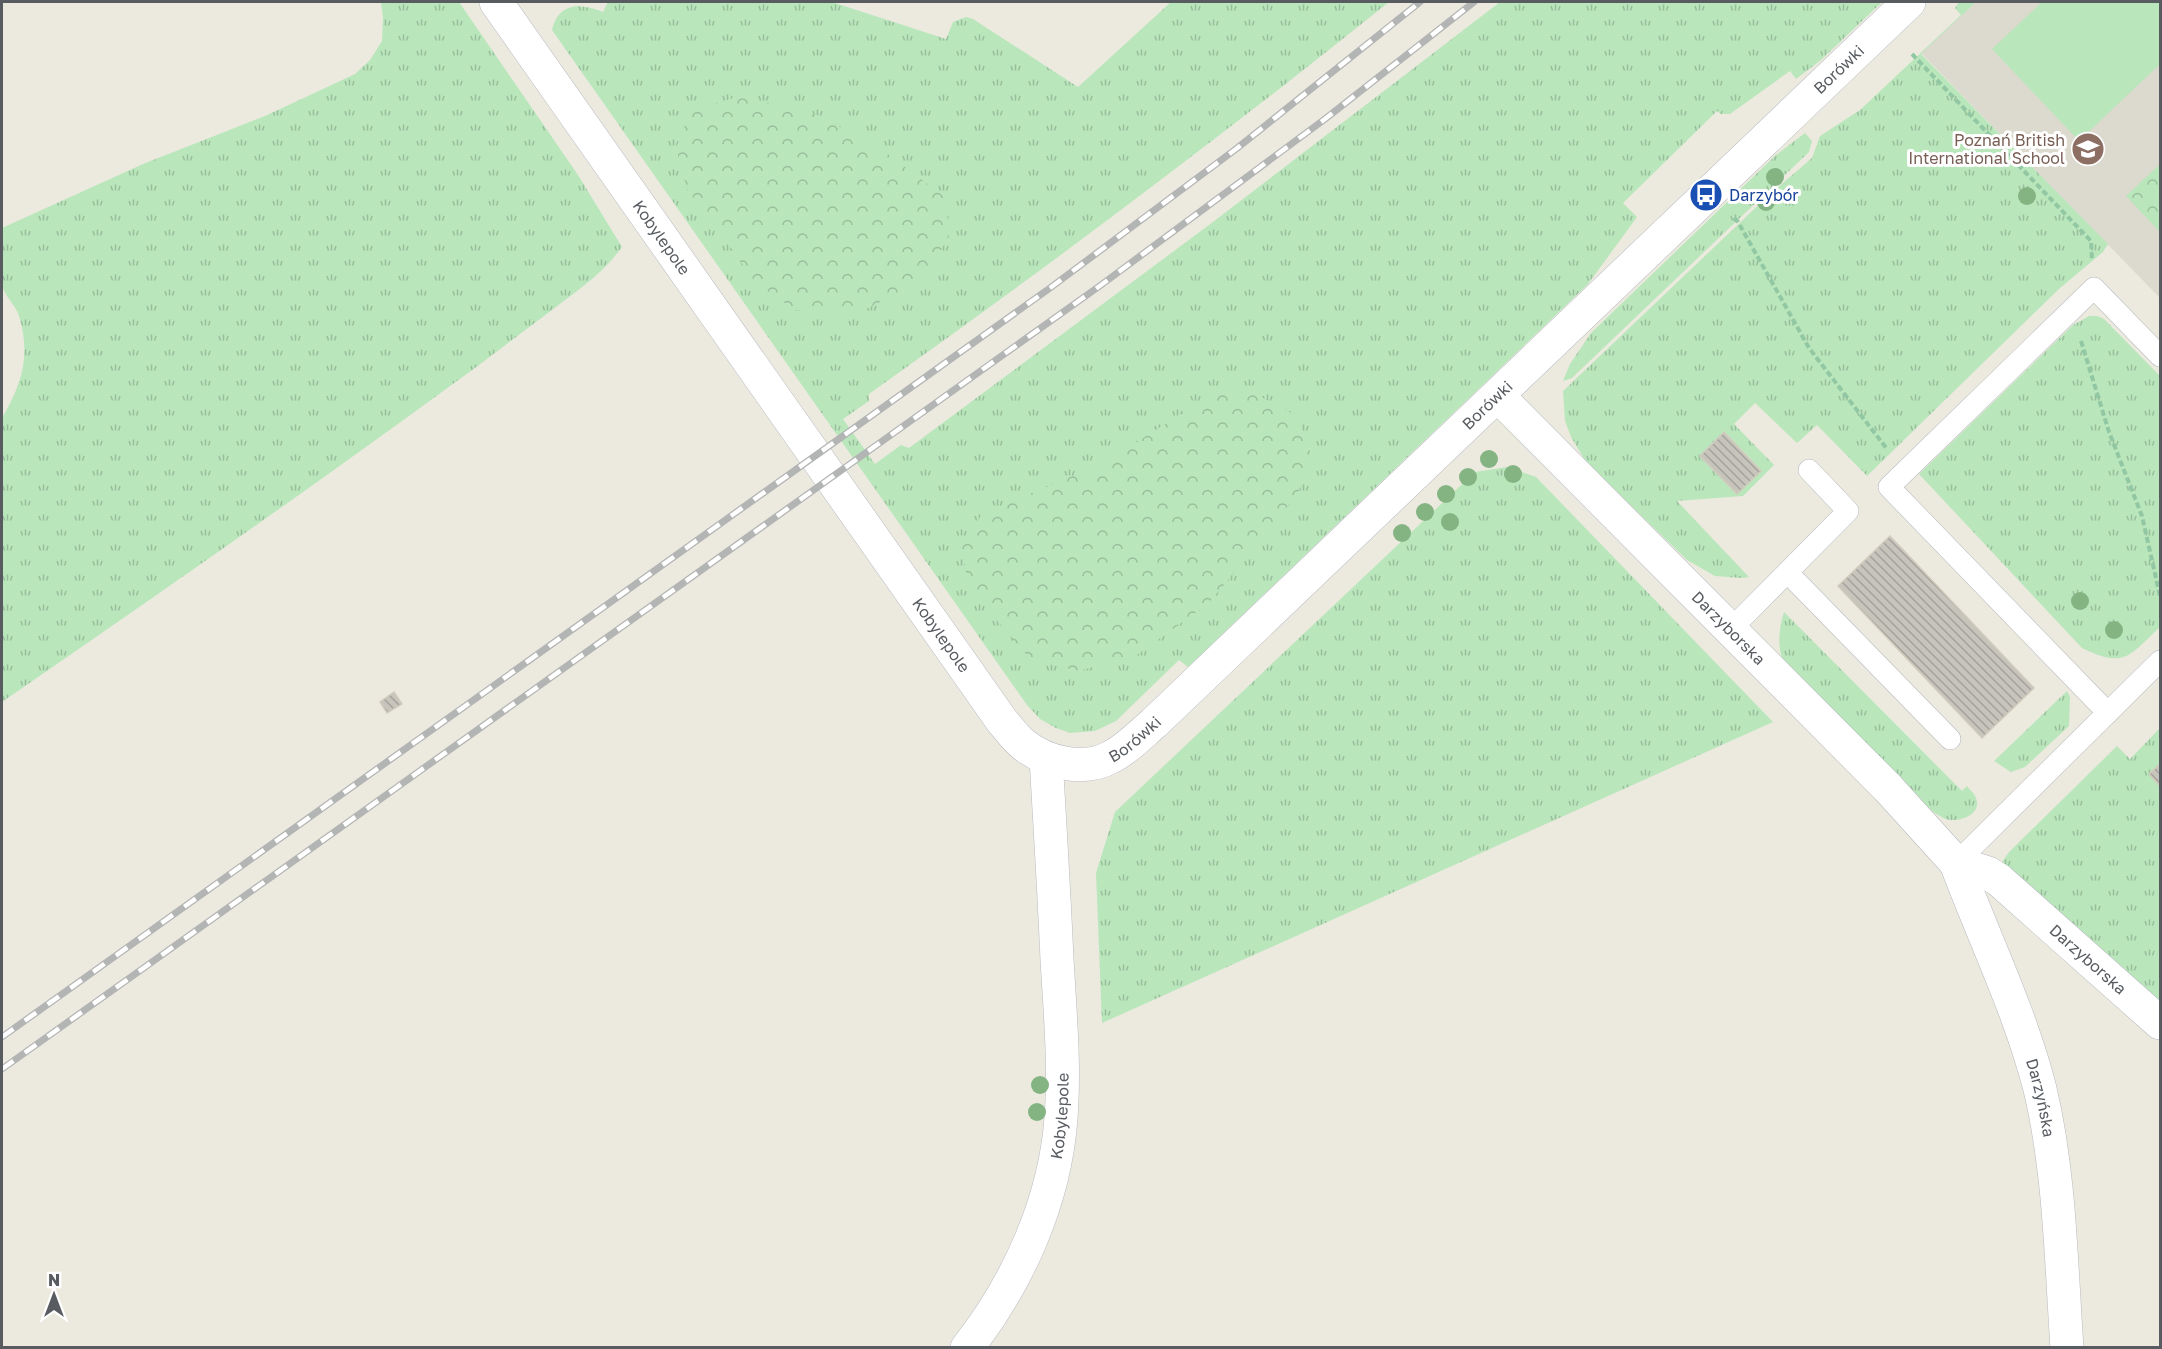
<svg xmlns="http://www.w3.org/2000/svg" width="2162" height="1349" viewBox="0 0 2162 1349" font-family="'Golos Text',sans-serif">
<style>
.education{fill:#dcd9ce}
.grass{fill:url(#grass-tufts);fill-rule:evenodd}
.forest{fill:url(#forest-crowns)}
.garden{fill:#b9e6bb}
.building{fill:url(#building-back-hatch);stroke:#d1ccbd;stroke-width:1.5}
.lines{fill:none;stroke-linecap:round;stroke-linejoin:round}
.lane-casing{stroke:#b7babf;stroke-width:22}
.street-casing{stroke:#b7babf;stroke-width:34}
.secondary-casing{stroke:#b8bbc2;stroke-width:34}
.path{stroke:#92c7a3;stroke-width:4;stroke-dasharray:6 3;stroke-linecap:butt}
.lane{stroke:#fff;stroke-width:21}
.street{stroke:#fff;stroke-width:33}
.secondary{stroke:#fff;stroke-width:33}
.rail-casing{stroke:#b3b4b4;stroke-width:7}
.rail{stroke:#fff;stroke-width:4.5;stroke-dasharray:14;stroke-linecap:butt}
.tree{fill:#85b483}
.labels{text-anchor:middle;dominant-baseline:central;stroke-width:6;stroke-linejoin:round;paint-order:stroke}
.street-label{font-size:16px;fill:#585c61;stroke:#fff}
.education-label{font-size:16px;fill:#785e54;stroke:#fff;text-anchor:end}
.transit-label{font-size:16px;fill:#164399;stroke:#fff;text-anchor:start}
</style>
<defs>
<pattern id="grass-tufts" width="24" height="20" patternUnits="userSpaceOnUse" patternTransform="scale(1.5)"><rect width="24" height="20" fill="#b9e6bb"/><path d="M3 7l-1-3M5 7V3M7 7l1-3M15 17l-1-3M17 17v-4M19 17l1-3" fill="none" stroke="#99be9b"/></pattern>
<pattern id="forest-crowns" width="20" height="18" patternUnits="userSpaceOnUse" patternTransform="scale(1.5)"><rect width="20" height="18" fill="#b9e6bb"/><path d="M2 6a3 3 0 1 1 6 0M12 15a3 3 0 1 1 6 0" fill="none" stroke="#99be9b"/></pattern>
<pattern id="building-back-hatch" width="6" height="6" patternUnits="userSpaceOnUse" patternTransform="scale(1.5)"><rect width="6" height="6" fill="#c7c4bc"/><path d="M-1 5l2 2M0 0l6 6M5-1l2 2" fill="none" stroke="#a4a29c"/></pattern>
</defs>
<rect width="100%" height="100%" fill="#eceadf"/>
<path class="education" d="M1976,2H2160V298L1921,53Z"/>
<g class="grass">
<path d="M381,2H459L578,175L622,247C602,275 575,292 548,313C514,338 481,364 446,389C300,496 151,599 2,702V418C22,384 31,356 19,316C16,305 3,295 2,284C0,267 1,246 2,228L143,164L265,116L355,74L370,60L382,41L383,18Z"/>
<path d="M608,2H832L946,39L953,22L966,17L973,19L1078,87L1171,2H1389C1220,138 1046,268 869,394V401L843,419L875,464L901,445L909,448L1213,222L1500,2L1881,3L1821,60L1796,79L1790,71L1730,114H1721L1717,111L1623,203L1637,217L1588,284L1561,310L1188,667L1179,660L1116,721L1095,731L1070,733L1056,728L1040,719L1027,705L552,30C559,2 580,3 603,12Z"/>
<path d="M1959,2H1976L1921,54L2108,244L2103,252L2060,288L1867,476L1817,425L1797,443L1755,403L1734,424L1774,465L1743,496L1677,501L1749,577L1742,578L1715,576L1687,560L1586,462L1571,437L1565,421L1563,391L1769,195L1812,158L1820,136L1860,110L1961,15L1955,8ZM1725,432L1761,470L1736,494L1700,456Z"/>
<path d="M1805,133L1812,141L1809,152L1572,378L1563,381L1570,364L1591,333L1776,155Z"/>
<path d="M2089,316H2097L2104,319L2160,376V627C2129,656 2125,669 2082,648L1919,474L2073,325Z"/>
<path d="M1507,467L1536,477L1773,722L1102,1023L1096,873L1115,812L1475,472Z"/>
<path d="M1784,612L1962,791L1967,786C1970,790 1975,794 1976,798C1982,813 1963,821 1951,820C1945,820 1939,815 1933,812L1821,702L1783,661C1777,646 1779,627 1784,612Z"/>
<path d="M2067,691L2070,697L2069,726L2025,767L2011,772L1994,761Z"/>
<path d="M2160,728V764L2150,774L2160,786V1003L2000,865L2009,852L2117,746L2130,759Z"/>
</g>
<g class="forest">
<path d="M736,97L807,110L877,146L946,198L949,236L923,282L853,315L795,310L756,283L687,189L676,148L690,112Z"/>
<path d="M2160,164V232L2126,196Z"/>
<path d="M1254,393L1297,416L1312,457L1297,495L1209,603L1138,654L1079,671L1031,660L969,588L961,547L982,514L1106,462L1210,395Z"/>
</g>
<path class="garden" d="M2042,2H2160V64L2079,141L1992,49Z"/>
<g class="building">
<path d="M1724,432L1761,471L1737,494L1700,456Z"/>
<path d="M1890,536L2034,688L1982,738L1838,586Z"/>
<path d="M394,692L402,704L387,713L380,702Z"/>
<path d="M2160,764V786L2149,774Z"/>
</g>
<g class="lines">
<defs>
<g id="lane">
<path d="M1788,573L1950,739"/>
<path d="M1730,630L1848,511L1809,470"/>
<path d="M2108,713L1889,487L2094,288L2160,356"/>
<path d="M1956,863L2160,661"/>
</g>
<g id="street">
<path id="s1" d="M1498,396L1888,788L1956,863L1988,873L1999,880L2160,1023"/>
<path id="s2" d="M1956,863C1984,938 2020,1011 2040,1089C2060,1173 2061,1262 2067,1348"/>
</g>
<g id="secondary">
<path id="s3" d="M496,2L1002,721C1009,729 1015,738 1024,745C1047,763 1084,772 1111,757C1127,749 1141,734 1154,723L1909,2"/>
<path id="s4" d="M967,1348C1018,1283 1055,1201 1061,1118C1065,1065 1060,1012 1057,959C1054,892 1050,825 1046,758"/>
</g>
</defs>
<use href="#lane" class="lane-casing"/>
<use href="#street" class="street-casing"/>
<use href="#secondary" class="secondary-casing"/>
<g class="path">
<path d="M1912,54L2091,241L2092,260"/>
<path d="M1734,218L1738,222L1809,348L1887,449"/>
<path d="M2081,341L2109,432L2142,516L2160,596"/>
</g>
<use href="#lane" class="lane"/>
<use href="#street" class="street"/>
<use href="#secondary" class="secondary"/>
<defs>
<g id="rail">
<path d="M2,1037L1050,288L1236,149L1420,2"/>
<path d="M2,1069L1101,285L1325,119L1474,2"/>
</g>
</defs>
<use href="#rail" class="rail-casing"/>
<use href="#rail" class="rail"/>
</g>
<g class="tree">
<circle cx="1775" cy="177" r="9"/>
<circle cx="2027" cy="196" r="9"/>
<circle cx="1766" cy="202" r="9"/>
<circle cx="1489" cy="459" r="9"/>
<circle cx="1513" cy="474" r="9"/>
<circle cx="1468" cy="477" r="9"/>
<circle cx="1446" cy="494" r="9"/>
<circle cx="1425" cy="512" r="9"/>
<circle cx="1450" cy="522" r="9"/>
<circle cx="1402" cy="533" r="9"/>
<circle cx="2080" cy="601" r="9"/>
<circle cx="2114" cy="630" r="9"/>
<circle cx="1040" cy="1085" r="9"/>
<circle cx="1037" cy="1112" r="9"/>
</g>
<defs>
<symbol id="school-disc" viewBox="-11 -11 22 22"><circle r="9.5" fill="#8d6e63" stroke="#fff"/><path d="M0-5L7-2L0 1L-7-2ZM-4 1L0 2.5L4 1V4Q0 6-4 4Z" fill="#fff"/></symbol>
<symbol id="bus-disc" viewBox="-11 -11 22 22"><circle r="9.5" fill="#1a4fb4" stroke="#fff"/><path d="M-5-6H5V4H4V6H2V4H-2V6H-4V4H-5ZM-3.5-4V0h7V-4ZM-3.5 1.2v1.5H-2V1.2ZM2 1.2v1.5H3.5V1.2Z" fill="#fff"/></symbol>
</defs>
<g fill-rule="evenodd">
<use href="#school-disc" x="2069" y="130" width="38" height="38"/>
<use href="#bus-disc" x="1687" y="176" width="38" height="38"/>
</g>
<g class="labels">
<g class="street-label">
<text stroke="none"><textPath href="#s3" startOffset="2006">Borówki</textPath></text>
<text stroke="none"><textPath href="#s3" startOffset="288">Kobylepole</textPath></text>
<text stroke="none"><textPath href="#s3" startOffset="1520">Borówki</textPath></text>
<text stroke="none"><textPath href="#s1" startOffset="327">Darzyborska</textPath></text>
<text stroke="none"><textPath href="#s3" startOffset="774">Kobylepole</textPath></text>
<text stroke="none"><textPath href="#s3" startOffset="1034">Borówki</textPath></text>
<text stroke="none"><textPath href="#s1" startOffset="820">Darzyborska</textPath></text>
<text stroke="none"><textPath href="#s2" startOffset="250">Darzyńska</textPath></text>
<text stroke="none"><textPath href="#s4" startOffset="254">Kobylepole</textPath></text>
</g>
<g class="education-label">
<text x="2065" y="140">Poznań British<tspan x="2065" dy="18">International School</tspan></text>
</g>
<g class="transit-label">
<text x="1729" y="195">Darzybór</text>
</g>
</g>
<rect width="2162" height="1349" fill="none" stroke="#585c61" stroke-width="6"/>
<g transform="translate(54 1295)" stroke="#ffffff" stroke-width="4.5" paint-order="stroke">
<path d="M0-4.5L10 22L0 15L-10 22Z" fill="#585c61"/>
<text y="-9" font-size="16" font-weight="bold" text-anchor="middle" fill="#585c61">N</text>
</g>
</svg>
